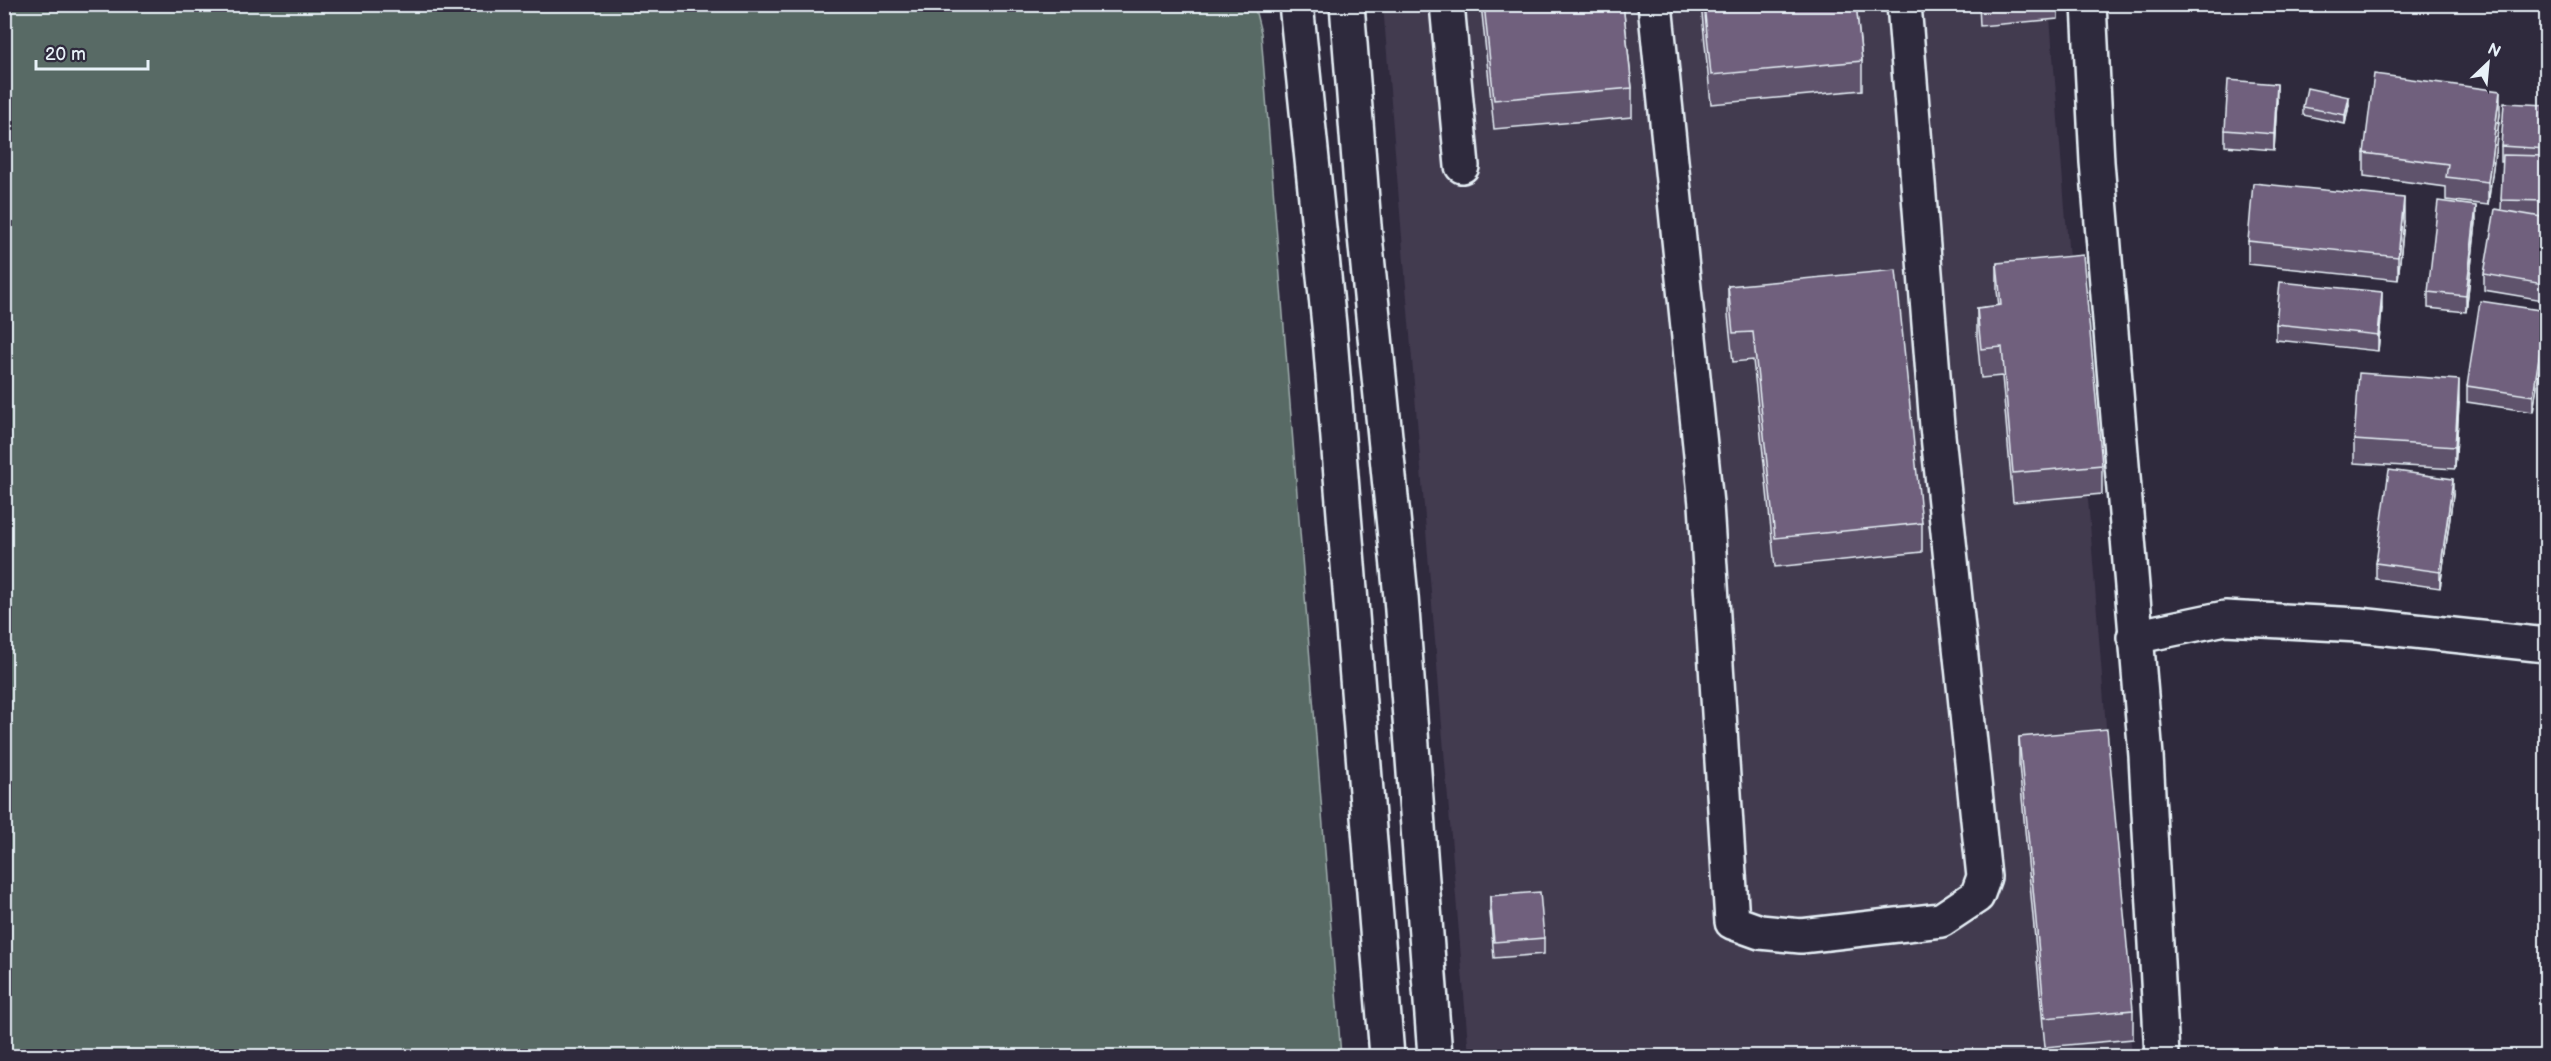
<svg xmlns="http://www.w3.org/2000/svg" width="2551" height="1061" viewBox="0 0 2551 1061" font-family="'Balsamiq Sans',sans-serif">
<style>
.built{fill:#423a50}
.green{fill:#586b65;stroke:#a0aeae;stroke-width:1.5}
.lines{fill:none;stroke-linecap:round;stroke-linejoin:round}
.minor-casing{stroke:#e8f1f8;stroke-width:38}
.minor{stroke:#2f2a3d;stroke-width:33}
.wall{fill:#5f536c;stroke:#e8f1f8;stroke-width:1.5}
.shaded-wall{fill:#4e4458;stroke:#e8f1f8;stroke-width:1.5}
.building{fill:#6f617d;stroke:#e8f1f8;stroke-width:1.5}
</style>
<rect width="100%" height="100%" fill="#2f2a3d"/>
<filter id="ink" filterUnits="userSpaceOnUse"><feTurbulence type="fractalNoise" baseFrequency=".0167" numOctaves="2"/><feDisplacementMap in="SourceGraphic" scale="12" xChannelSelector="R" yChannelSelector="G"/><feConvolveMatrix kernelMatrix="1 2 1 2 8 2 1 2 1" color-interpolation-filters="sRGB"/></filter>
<g filter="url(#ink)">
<path class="built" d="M1383,5H2049L2132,1056H1469Z"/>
<path class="green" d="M5,4L1254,5L1261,33L1341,1056H5Z"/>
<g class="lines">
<defs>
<g id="minor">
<path d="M1296,4L1329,325L1387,1056"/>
<path d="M1347,4L1364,226L1401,597L1435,1056"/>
<path d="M1447,4L1462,166"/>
<path d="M1655,4L1706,504L1732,922L1760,932L1801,936L1941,920L1977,896L1984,877L1937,426L1904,4"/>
<path d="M2089,4L2097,162L2146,756L2162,1056"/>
<path d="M2134,637L2225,618L2359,625L2546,645"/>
</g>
</defs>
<use href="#minor" class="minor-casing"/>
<use href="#minor" class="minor"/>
</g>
<g class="wall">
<path d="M1481,4H1623L1632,88V117L1494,129Z"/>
<path d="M1701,4H1856L1862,61V90L1711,104Z"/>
<path d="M1979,4H2058V19L1980,26Z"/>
<path d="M2465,4H2505L2504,7Z"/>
<path d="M2530,4H2547V11L2530,9Z"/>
<path d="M2277,100L2274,150L2225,146V130Z"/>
<path d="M2349,105L2345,124L2303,115V107Z"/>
<path d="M2547,105V217H2541L2547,218V279L2543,300L2484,290V274L2501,211L2503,162H2501V146Z"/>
<path d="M2500,114L2488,205L2446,200V187L2364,176V153Z"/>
<path d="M2404,221L2398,280L2248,264V241Z"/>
<path d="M2476,222L2466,312L2428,308V292Z"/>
<path d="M1997,263L2102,465V494L2013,502L2002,376L1981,378L1977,336V308L1999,306L1997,291Z"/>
<path d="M1728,286L1922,523V552L1775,567L1753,360L1733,362L1728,315Z"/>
<path d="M2382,308L2378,351L2276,340V324Z"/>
<path d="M2546,327L2533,412L2467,402V386Z"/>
<path d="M2459,403L2455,469L2354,463V440Z"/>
<path d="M2453,495L2440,588L2376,579V563Z"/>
<path d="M2019,737L2133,1010V1039L2045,1047L2019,765Z"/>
<path d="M1490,896L1544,938V954L1494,958L1490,912Z"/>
</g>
<g class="shaded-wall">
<path d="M2277,84V100L2274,150V134Z"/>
<path d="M2500,91V114L2488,205V182Z"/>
<path d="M2349,97V105L2345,124V115Z"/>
<path d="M2404,198V221L2398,280V257Z"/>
<path d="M2476,206V222L2466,312V296Z"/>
<path d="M2547,263V279L2543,300V284Z"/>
<path d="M2382,292V308L2378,351V335Z"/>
<path d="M2546,311V327L2533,412V396Z"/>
<path d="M2459,380V403L2455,469V447Z"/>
<path d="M2453,479V495L2440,588V572Z"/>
</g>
<g class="building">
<path d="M1484,4H1623L1632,88L1494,100Z"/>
<path d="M1704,4H1856L1862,61L1711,75Z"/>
<path d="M2374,74L2500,91L2488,182L2446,177L2448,164L2364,153Z"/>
<path d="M2228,80L2277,84L2274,134L2225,130Z"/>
<path d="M2307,88L2349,97L2345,115L2303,107Z"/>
<path d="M2504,103L2547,105V149L2501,146Z"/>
<path d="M2503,155L2547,156V201L2501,200Z"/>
<path d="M2253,183L2404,198L2398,257L2248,241Z"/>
<path d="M2438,201L2476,206L2466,296L2428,292Z"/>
<path d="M2495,209L2547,218V263L2543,284L2484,274Z"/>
<path d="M2083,255L2102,465L2013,473L2002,347L1981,349L1977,308L2001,305L1997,263Z"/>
<path d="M1896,270L1922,523L1775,538L1753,332L1733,333L1728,286Z"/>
<path d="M2280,282L2382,292L2378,335L2276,324Z"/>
<path d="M2480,301L2546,311L2533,396L2467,386Z"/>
<path d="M2359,373L2459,380L2455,447L2354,440Z"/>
<path d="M2389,470L2453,479L2440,572L2376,563Z"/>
<path d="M2107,729L2133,1010L2045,1018L2019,737Z"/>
<path d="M1540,892L1544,938L1494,942L1490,896Z"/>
</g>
</g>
<rect width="2551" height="1061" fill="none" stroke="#2f2a3d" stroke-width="24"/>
<rect x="12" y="12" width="2527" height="1037" fill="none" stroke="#e8f1f8" stroke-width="2" filter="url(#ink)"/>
<g transform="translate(2488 63) rotate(26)" stroke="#2f2a3d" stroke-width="4.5" paint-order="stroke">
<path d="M0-4.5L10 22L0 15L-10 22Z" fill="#e8f1f8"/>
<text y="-9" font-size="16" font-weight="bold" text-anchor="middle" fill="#e8f1f8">N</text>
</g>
<path d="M36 60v9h112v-9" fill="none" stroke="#e8f1f8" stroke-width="3"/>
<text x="45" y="60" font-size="18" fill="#e8f1f8" stroke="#2f2a3d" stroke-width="4.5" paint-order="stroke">20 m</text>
</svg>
